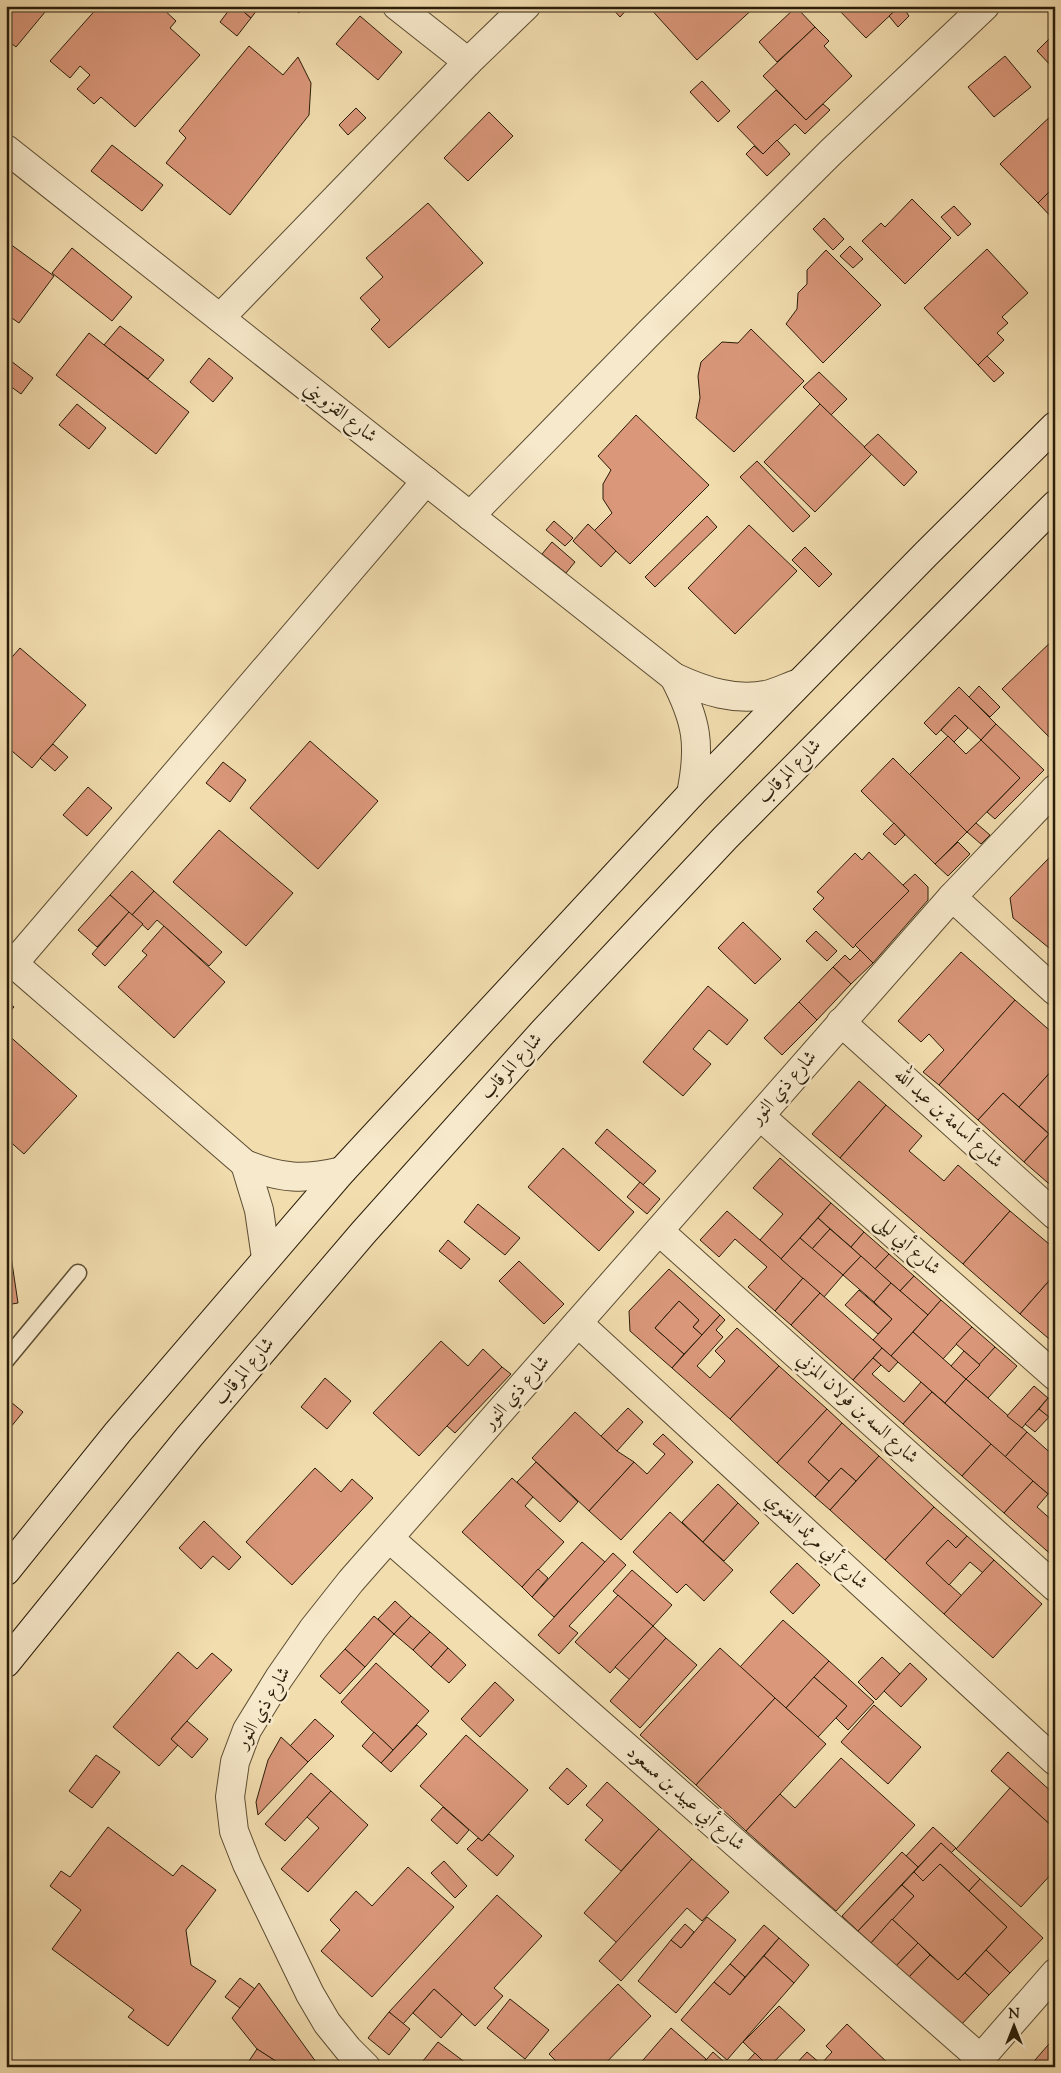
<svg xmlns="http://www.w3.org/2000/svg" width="1061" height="2073" viewBox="0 0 1061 2073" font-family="'Sorts Mill Goudy',Amiri,serif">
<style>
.building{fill:#da977a;stroke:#2a1d09}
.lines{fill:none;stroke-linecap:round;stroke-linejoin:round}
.service-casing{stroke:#5c4d32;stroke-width:19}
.minor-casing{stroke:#5c4d32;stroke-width:30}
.secondary-casing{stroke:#2a1d09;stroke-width:30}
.service{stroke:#f7e9cb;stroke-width:16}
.minor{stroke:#f7e9cb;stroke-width:28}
.secondary{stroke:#f7e9cb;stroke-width:28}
.labels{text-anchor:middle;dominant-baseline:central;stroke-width:5;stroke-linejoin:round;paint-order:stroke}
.street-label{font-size:19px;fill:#2a1d09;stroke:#f7e9cb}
</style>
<rect width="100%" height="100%" fill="#f2ddaf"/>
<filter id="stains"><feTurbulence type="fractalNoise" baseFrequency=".004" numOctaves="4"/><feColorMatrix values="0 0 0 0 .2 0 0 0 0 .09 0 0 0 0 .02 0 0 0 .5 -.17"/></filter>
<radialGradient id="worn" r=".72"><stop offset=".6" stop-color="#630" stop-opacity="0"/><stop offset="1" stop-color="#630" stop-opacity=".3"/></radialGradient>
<g class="building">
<path d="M6,6H50L16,47L6,39Z"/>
<path d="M99,6H130L137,12L142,6H160L176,21L170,28L200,55L135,127L101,97L94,104L77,89L90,75L80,66L70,78L50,61Z"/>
<path d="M232,6H237L251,18L237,36L220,22Z"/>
<path d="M237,6H260L251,18Z"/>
<path d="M290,6H304L299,13Z"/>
<path d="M610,6H630L620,17Z"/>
<path d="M648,6H756L697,60Z"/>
<path d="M835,6H900L866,38Z"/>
<path d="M900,6H902L909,16L898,27L889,16Z"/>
<path d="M796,7L815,27L777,62L759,42Z"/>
<path d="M360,16L402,52L378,80L336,44Z"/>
<path d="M815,27L829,41L824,46L852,76L806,120L763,76Z"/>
<path d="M1055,33V70L1037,51Z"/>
<path d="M249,46L283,75L298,57L311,83L309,115L230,215L166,163L186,138L179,131Z"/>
<path d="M1005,56L1031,87L994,117L968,87Z"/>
<path d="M702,81L730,111L718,122L690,92Z"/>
<path d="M776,90L806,120L823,104L830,110L805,134L795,124L763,154L737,127Z"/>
<path d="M356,108L366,118L348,135L339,125Z"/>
<path d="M489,112L513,136L468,181L444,158Z"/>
<path d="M1055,112V186L1038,203L1000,164Z"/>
<path d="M777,140L790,154L767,176L746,154L754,146L763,154Z"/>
<path d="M112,145L163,185L142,211L91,171Z"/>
<path d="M1055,186V221L1038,203Z"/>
<path d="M912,199L951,238L905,284L862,241L881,223L885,227Z"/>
<path d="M428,203L483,263L389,348L371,329L380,320L360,298L383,277L366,258Z"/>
<path d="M954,206L971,224L958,236L941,217Z"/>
<path d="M824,218L844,239L833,250L813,229Z"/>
<path d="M6,241L54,276L19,323L6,314Z"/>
<path d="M850,246L863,259L853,268L840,256Z"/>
<path d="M72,248L132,297L112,321L52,273Z"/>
<path d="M987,249L1028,293L1002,317L1008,323L997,333L1004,340L978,365L924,308Z"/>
<path d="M826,250L881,305L823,363L786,324L797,309L798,293L807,284V270Z"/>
<path d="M120,326L164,360L148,379L104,345Z"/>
<path d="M751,329L804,381L734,452L696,418L700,398L698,376L701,362L722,342L738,343Z"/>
<path d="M89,333L189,412L156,454L56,375Z"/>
<path d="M987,356L1004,373L994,382L978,365Z"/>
<path d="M6,357L11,361L6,367Z"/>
<path d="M209,358L233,378L213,402L190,382Z"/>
<path d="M11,361L33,378L21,394L6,383V367Z"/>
<path d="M819,372L847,399L831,415L803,387Z"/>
<path d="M77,404L106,428L89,449L59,425Z"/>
<path d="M820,404L872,454L815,512L764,462Z"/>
<path d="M636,415L709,485L630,564L594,531L612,513L603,499V484L611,470L598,456Z"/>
<path d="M878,434L917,472L904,486L864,447Z"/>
<path d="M757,461L810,516L793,532L740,477Z"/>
<path d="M707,516L717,527L655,587L645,577Z"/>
<path d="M554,521L573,538L565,546L546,530Z"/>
<path d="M588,524L616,551L601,567L573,541Z"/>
<path d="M749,525L797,571L735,634L688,588Z"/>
<path d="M552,542L575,562L566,573L542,554Z"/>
<path d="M805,547L832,574L819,587L792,560Z"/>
<path d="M1055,638V736L1051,739L1002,689Z"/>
<path d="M20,648L86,705L32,768L6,746V664Z"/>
<path d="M979,686L1000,707L990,717L969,697Z"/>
<path d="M959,687L996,724L981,740L955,715L936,735L924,723Z"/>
<path d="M955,715L968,728L954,742L941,730Z"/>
<path d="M996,724L1044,770L995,819L987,812L1020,778L981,740Z"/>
<path d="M948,736L966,754L981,740L1020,778L967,832L909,775Z"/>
<path d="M310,741L378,801L318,869L250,808Z"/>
<path d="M53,744L68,757L55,771L40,758Z"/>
<path d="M893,758L967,832L935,864L861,791Z"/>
<path d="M223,762L246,780L230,802L206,783Z"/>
<path d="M88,787L112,808L87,836L63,815Z"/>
<path d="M894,823L905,835L895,845L883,834Z"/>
<path d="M976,823L990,835L981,844L967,832Z"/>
<path d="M219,830L293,893L246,946L173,882Z"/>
<path d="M958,842L970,854L948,876L935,864Z"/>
<path d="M1055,851V861L1050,857Z"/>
<path d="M869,852L909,891L853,948L813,909L824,898L817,892L855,853L862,860Z"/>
<path d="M1050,857L1055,861V953L1013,918L1010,898Z"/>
<path d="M132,871L154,891L132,915L110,895Z"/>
<path d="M915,874L928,887V900L873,963L855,945L909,891L903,885Z"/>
<path d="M154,891L222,952L209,966L157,920L148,930L132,915Z"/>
<path d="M110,895L129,912L97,947L78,930Z"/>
<path d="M129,912L143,924L105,966L92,954Z"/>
<path d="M743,922L781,959L755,984L718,948Z"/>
<path d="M164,926L225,982L174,1038L118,987L147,955L142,951Z"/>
<path d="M816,931L837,951L827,961L806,941Z"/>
<path d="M860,950L873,963L851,984L833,967L845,955L850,960Z"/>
<path d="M961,952L1015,1000L939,1085L923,1072L944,1050L929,1034L921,1042L898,1021Z"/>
<path d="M833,967L851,984L817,1020L799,1002Z"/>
<path d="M708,986L748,1020L727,1045L709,1030L693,1049L711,1064L683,1096L643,1062Z"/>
<path d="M1015,1000L1055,1035V1067L1019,1107L1003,1093L978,1120L939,1085Z"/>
<path d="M6,1001L14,1007L6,1016Z"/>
<path d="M799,1002L817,1020L782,1055L764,1038Z"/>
<path d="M6,1033L77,1096L24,1154L6,1138Z"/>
<path d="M1055,1067V1139L1019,1107Z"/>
<path d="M859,1081L886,1105L840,1158L812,1134Z"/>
<path d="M1003,1093L1049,1134L1024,1162L978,1120Z"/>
<path d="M886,1105L922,1136L909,1151L944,1181L958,1165L1010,1211L963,1264L840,1158Z"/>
<path d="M607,1129L656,1171L643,1185L595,1143Z"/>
<path d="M1049,1134L1055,1139V1189L1024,1162Z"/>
<path d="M563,1148L634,1212L599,1251L528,1187Z"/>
<path d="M780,1158L831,1203L781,1259L760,1240L783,1214L753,1188Z"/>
<path d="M640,1182L660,1199L647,1214L627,1197Z"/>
<path d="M831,1203L864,1232L851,1247L818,1218Z"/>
<path d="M478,1204L520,1238L505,1255L464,1222Z"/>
<path d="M727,1211L803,1278L775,1311L748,1287L767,1267L735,1239L719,1257L700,1240Z"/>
<path d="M1010,1211L1055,1249V1274L1020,1314L963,1264Z"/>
<path d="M818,1218L830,1229L812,1249L800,1238Z"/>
<path d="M6,1223L18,1303L6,1305Z"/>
<path d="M830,1229L861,1256L843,1275L812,1249Z"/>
<path d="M864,1232L889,1254L875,1269L851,1247Z"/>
<path d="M800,1238L843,1275L824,1297L781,1259Z"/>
<path d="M448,1240L470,1259L461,1269L439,1251Z"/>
<path d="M889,1254L914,1276L900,1291L875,1269Z"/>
<path d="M861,1256L891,1283L874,1302L843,1275Z"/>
<path d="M519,1261L564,1304L544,1324L499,1281Z"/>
<path d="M669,1269L720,1315L702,1335L693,1327L699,1320L679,1301L655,1328L684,1354L672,1368L630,1331L629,1311Z"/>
<path d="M1055,1274V1344L1020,1314Z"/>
<path d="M914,1276L941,1300L928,1315L900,1291Z"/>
<path d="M803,1278L820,1293L791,1325L775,1311Z"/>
<path d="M891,1283L928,1315L891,1356L873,1340L892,1319L874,1302Z"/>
<path d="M859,1290L892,1319L878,1334L845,1305Z"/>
<path d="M820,1293L882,1348L853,1380L791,1325Z"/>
<path d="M941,1300L972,1327L943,1359L913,1332Z"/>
<path d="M679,1301L699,1320L693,1327L702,1335L684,1354L655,1328Z"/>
<path d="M720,1315L725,1320L716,1330L723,1337L697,1366L710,1378L725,1361L715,1351L737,1328L779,1366L730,1419L672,1368Z"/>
<path d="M972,1327L995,1347L980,1365L956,1344Z"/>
<path d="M913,1332L966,1379L945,1403L891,1356Z"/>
<path d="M441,1341L468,1366L483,1349L502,1367L419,1456L373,1413Z"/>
<path d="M995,1347L1017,1366L988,1398L966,1379Z"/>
<path d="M882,1348L898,1362L889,1372L873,1358Z"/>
<path d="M964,1351L980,1365L966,1379L951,1366Z"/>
<path d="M873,1358L881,1365L872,1374L904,1402L921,1382L932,1392L903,1424L853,1380Z"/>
<path d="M779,1366L827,1409L777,1463L730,1419Z"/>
<path d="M502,1367L511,1374L455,1433L447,1426Z"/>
<path d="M325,1378L351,1401L327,1429L301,1407Z"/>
<path d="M966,1379L1027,1432L1005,1457L945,1403Z"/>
<path d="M1034,1386L1048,1398L1022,1428L1007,1416Z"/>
<path d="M932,1392L991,1444L962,1476L903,1424Z"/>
<path d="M6,1398L23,1412L6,1433Z"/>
<path d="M1048,1398L1055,1404V1423L1039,1409Z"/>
<path d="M628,1408L643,1422L617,1451L601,1436Z"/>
<path d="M827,1409L842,1423L808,1462L829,1481L815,1497L777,1463Z"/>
<path d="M1039,1409L1049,1417L1035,1432L1025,1424Z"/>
<path d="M575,1412L617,1451L634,1462L589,1511L532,1458Z"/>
<path d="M842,1423L879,1456L856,1481L841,1468L829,1481L808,1462Z"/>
<path d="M1027,1432L1055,1457V1487L1048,1494L1005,1457Z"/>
<path d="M663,1434L693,1462L621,1540L589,1511L634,1462L647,1474L665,1454L653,1444Z"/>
<path d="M991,1444L1033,1481L1004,1513L962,1476Z"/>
<path d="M879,1456L934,1507L885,1560L830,1510Z"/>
<path d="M536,1462L578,1502L560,1522L517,1482Z"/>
<path d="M315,1468L341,1492L352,1479L373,1498L292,1585L246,1542Z"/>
<path d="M841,1468L856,1481L830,1510L815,1497Z"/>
<path d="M512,1478L533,1497L525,1506L564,1542L522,1587L462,1532Z"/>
<path d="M1033,1481L1048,1494L1037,1507L1055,1523V1558L1004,1513Z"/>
<path d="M718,1484L738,1503L703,1542L682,1522Z"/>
<path d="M738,1503L759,1523L724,1561L703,1542Z"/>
<path d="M934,1507L967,1536L956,1548L948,1540L926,1563L962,1596L944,1614L885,1560Z"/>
<path d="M670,1512L733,1570L704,1601L686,1584L677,1593L633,1552Z"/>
<path d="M204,1521L241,1557L229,1570L213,1556L201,1569L179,1548Z"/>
<path d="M967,1536L994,1560L983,1573L970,1562L949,1585L926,1563L948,1540L956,1548Z"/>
<path d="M582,1542L605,1562L554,1617L532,1597Z"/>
<path d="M613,1553L626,1565L569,1626L578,1633L559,1654L538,1635Z"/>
<path d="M994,1560L1042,1604L993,1658L944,1614Z"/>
<path d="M797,1563L820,1585L793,1614L770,1592Z"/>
<path d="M538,1569L548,1578L532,1597L522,1587Z"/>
<path d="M632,1570L672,1605L653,1626L613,1591Z"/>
<path d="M618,1595L653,1626L610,1673L575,1642Z"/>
<path d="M395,1601L411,1616L394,1634L378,1619Z"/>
<path d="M374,1616L394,1634L365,1667L345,1649Z"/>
<path d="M411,1616L430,1632L413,1650L394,1634Z"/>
<path d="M783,1620L829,1661L786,1708L740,1667Z"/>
<path d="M653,1626L666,1638L630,1680L615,1667Z"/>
<path d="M430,1632L448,1648L431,1667L413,1650Z"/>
<path d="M666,1638L697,1665L640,1728L610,1701Z"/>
<path d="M448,1648L466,1665L449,1683L431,1667Z"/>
<path d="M720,1648L775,1698L696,1785L640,1735Z"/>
<path d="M345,1649L365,1667L340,1694L320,1676Z"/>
<path d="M178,1652L197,1669L212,1653L232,1670L171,1739L178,1745L159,1766L113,1727Z"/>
<path d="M882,1657L900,1674L876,1700L858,1682Z"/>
<path d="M829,1661L874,1702L848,1730L836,1718L847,1706L814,1677Z"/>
<path d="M376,1663L429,1711L393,1750L341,1702Z"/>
<path d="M910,1663L927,1679L901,1707L884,1691Z"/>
<path d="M814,1677L847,1706L818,1737L786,1708Z"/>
<path d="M495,1682L514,1700L480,1737L461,1719Z"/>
<path d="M775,1698L826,1744L746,1831L696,1785Z"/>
<path d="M874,1705L921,1747L888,1784L841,1742Z"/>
<path d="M315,1719L334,1736L308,1762L290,1746Z"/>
<path d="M187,1721L208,1739L192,1758L171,1739Z"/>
<path d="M417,1725L427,1734L391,1772L381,1763Z"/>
<path d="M374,1732L393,1750L381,1763L362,1746Z"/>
<path d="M466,1735L528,1790L482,1841L420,1786Z"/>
<path d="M281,1737L308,1762L258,1815L256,1802L268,1760Z"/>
<path d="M1008,1752L1055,1795V1829L991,1771Z"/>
<path d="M96,1755L120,1772L92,1808L69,1791Z"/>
<path d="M841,1758L915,1825L836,1911L746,1831L780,1794L795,1808Z"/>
<path d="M567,1768L587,1786L568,1805L549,1788Z"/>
<path d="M311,1773L331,1791L285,1841L265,1824Z"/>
<path d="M607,1782L659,1829L621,1871L585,1840L603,1820L586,1805Z"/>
<path d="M1010,1788L1055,1829V1870L1021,1907L956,1849Z"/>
<path d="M331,1791L368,1825L308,1892L281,1869L319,1828L307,1817Z"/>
<path d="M443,1807L469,1830L457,1844L431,1820Z"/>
<path d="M108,1827L173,1876L182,1865L216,1890L186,1930L191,1965L216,1981L168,2046L128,2017L134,2010L52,1949L81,1910L50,1886L61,1871L70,1877Z"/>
<path d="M933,1827L956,1848L951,1853L941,1843L918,1867L906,1856Z"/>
<path d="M659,1829L692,1859L617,1943L584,1913Z"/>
<path d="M489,1834L514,1856L497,1876L467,1849L478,1838L482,1841Z"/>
<path d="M941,1843L980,1879L969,1891L940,1864L923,1881L914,1872Z"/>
<path d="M902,1852L918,1867L858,1931L842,1916Z"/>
<path d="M692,1859L729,1892L702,1921L687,1908L621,1981L599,1961Z"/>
<path d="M444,1861L467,1886L455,1898L431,1873Z"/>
<path d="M940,1864L1007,1927L958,1980L892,1919L914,1896L902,1885L914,1872L923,1881Z"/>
<path d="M408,1867L454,1907L372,1997L321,1951L340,1930L330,1920L356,1891L372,1906Z"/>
<path d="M980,1879L1043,1938L1010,1973L986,1950L1007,1927L969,1891Z"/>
<path d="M902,1885L914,1896L871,1943L858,1931Z"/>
<path d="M497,1895L542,1936L494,1988L503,1996L475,2026L434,1989L403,2024L389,2012Z"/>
<path d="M707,1917L736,1940L676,2013L638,1981L671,1940L681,1948Z"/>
<path d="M892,1919L918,1943L896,1966L871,1943Z"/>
<path d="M685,1924L694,1932L681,1948L671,1940Z"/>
<path d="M764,1925L779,1938L745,1977L730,1964Z"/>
<path d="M779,1938L809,1965L794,1983L764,1956Z"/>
<path d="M918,1943L930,1955L908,1978L896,1966Z"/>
<path d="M986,1950L1010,1973L989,1995L965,1973Z"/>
<path d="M930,1955L958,1980L965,1973L989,1995L960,2026L908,1978Z"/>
<path d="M764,1956L794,1983L727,2060L681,2020L714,1982L730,1995Z"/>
<path d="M730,1964L745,1977L730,1995L714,1982Z"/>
<path d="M240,1978L255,1989L240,2008L225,1997Z"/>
<path d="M259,1983L316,2062L313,2067H285L257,2049L232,2018Z"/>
<path d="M618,1984L651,2016L602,2067H562L549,2054Z"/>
<path d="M434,1989L462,2014L441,2038L413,2013Z"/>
<path d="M510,1999L549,2030L525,2059L487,2028Z"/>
<path d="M779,2006L805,2030L769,2067L743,2042Z"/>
<path d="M389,2012L410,2029L389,2055L368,2038Z"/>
<path d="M847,2024L892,2067H793L807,2052L821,2064L832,2052L826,2046Z"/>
<path d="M671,2028L706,2059L700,2067H637Z"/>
<path d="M1055,2037V2067H1029Z"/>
<path d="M438,2042L470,2066L469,2067H431L423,2061Z"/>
<path d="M257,2049L285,2067H245Z"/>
<path d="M713,2052L724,2062L720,2067H700Z"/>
<path d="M755,2053L769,2067H742Z"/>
</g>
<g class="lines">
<defs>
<path id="service" d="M6,1360L78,1273"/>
<g id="minor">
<path d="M397,6L468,62"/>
<path d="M6,149L674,677C704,691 736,702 770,694C780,691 790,686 799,683"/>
<path d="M220,318L468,62L526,6"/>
<path d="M470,516L649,333L831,152L985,6"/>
<path d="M674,677C697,721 701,745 691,794"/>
<path d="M952,897L1055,991"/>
<path d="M6,957L245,1164C281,1179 304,1180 342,1171"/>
<path d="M14,963L426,481"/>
<path d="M841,1022L1055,1215"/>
<path d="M760,1116L1055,1376"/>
<path d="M245,1164L259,1210L266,1258"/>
<path d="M659,1231L1055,1587"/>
<path d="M578,1323L1055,1761"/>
<path d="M390,1539L980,2058"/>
<path d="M366,2067L348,2049L327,2023L310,1994L247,1864L234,1831L230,1797L235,1762L247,1730L279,1678L313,1629L351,1581L952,897L1055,789"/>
<path d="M973,2067L1055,1973"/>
</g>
<g id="secondary">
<path d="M6,1571L118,1432L342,1171L691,794L926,554L1055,426"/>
<path d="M6,1663L189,1437L363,1233L542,1033L725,838L1055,505"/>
</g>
</defs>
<use href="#service" class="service-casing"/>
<use href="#minor" class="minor-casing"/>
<use href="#secondary" class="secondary-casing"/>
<use href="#service" class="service"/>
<use href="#minor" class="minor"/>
<use href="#secondary" class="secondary"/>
</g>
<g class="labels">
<g class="street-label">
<text transform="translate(340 413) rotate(38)">شارع القزويني</text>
<text transform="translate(790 772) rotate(-46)">شارع المرقاب</text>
<text transform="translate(512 1067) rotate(-48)">شارع المرقاب</text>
<text transform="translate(784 1088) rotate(-49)">شارع ذي النور</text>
<text transform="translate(948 1119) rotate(42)">شارع أسامة بن عبد الله</text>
<text transform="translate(907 1246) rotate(41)">شارع أبي ليلى</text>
<text transform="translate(245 1372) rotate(-50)">شارع المرقاب</text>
<text transform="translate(517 1393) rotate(-49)">شارع ذي النور</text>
<text transform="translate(857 1409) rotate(42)">شارع السه بن فولان المزني</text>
<text transform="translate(816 1542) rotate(43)">شارع أبي مرثد الغنوي</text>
<text transform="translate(264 1708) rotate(-60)">شارع ذي النور</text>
<text transform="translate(685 1799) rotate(41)">شارع أبي عبيد بن مسعود</text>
</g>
</g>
<rect width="1061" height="2073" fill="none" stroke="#f2ddaf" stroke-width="25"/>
<rect x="8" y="8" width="1046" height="2058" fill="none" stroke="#2a1d09" stroke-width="2.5"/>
<rect x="12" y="12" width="1036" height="2048" fill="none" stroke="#2a1d09"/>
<g transform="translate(1014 2026)" stroke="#f7e9cb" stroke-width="4" paint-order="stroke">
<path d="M0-4L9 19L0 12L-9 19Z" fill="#2a1d09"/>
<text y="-8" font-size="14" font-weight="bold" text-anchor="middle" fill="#2a1d09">N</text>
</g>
<rect width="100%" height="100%" filter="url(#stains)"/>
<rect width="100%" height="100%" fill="url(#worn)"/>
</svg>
